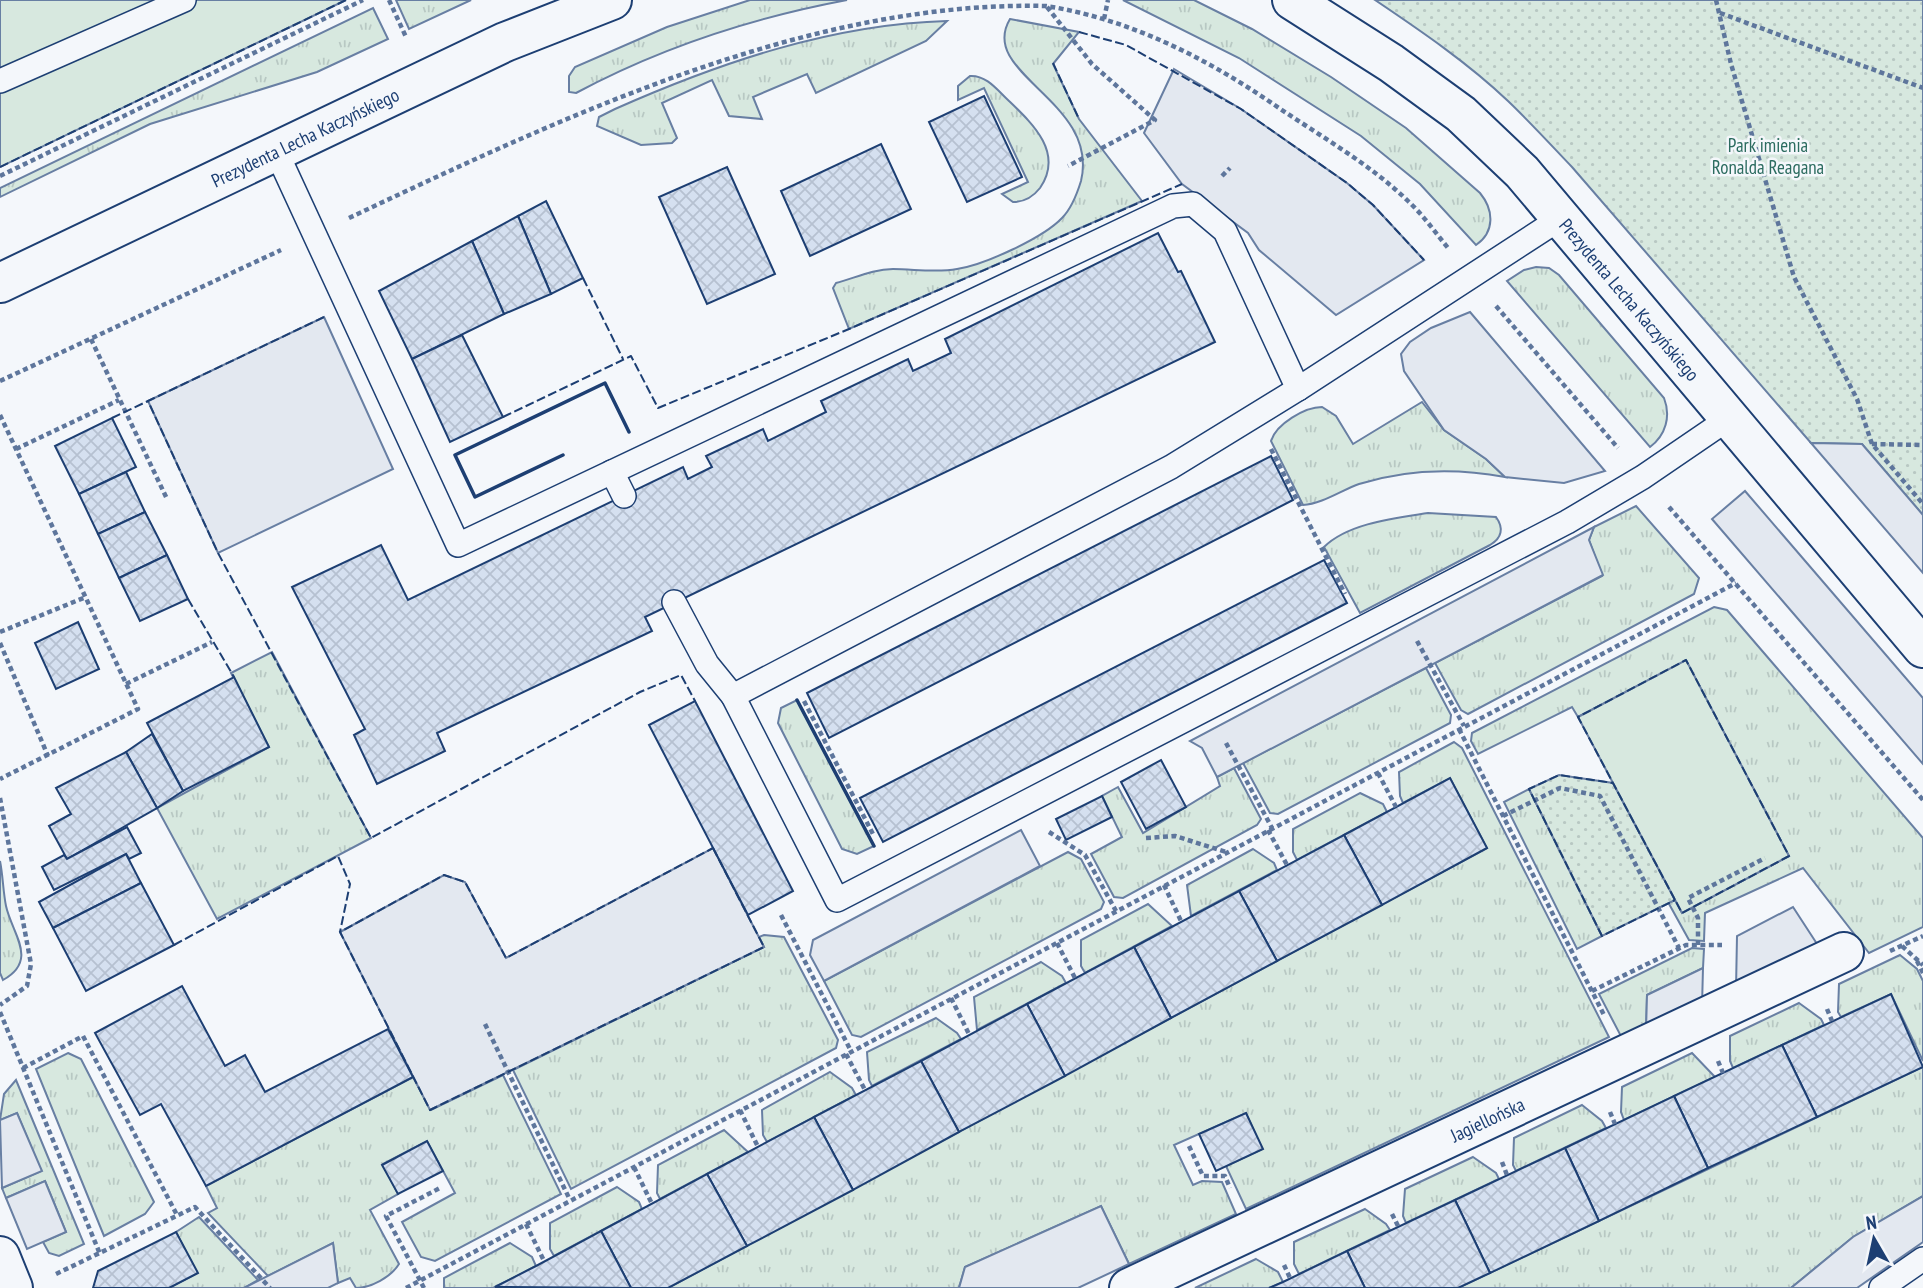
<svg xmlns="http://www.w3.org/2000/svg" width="1923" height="1288" viewBox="0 0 1923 1288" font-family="'PT Sans Narrow',sans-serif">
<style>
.grass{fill:url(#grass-tufts);stroke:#687fa3;stroke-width:2}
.park{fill:url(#park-dots);stroke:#687fa3;stroke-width:2}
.garden{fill:#d7e8df;stroke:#687fa3;stroke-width:2}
.parking{fill:#e3e8f0;stroke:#687fa3;stroke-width:2}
.building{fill:url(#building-cross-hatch);stroke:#1d3f73;stroke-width:2}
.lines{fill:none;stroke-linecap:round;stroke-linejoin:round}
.lane-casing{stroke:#1d3f73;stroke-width:26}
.street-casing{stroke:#1d3f73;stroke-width:42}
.secondary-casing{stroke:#1d3f73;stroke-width:42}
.path{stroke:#5e769c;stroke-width:4.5;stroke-dasharray:5 3.5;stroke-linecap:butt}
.lane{stroke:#f4f7fb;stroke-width:23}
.street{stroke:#f4f7fb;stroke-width:38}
.secondary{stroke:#f4f7fb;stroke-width:38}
.fence{stroke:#1d3f73;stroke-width:2;stroke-dasharray:9 3.5;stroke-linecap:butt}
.wall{stroke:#1d3f73;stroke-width:3.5}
.labels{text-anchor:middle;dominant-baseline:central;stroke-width:5;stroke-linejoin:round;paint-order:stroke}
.street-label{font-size:19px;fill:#1d3f73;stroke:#f4f7fb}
.park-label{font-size:19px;fill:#2c6c60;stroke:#f4f7fb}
</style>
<defs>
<pattern id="grass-tufts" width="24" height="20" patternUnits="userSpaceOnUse" patternTransform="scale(1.75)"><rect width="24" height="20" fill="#d7e8df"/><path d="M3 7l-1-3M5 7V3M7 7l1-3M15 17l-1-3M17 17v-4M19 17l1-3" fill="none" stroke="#b8c8c3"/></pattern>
<pattern id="park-dots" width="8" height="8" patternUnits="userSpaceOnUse" patternTransform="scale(1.75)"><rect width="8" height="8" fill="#d7e8df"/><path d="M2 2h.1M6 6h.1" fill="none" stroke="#b8c8c3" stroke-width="1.8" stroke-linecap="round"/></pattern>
<pattern id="building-cross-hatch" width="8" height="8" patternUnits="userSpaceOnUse" patternTransform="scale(1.75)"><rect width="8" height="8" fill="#d5e0f0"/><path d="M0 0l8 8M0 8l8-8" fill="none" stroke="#b6c1d1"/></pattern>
</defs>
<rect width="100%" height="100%" fill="#f4f7fb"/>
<g class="grass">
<path d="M396,0H471L409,29Z"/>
<path d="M750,0H847C751,18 662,47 576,93L569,92V76L575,67L667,27Z"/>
<path d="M1123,0H1194L1252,29L1331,77L1406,128L1480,193C1494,210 1495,232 1476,245L1420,184L1361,136L1239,58Z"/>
<path d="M373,8L388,39L317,72L150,124L0,197V188Z"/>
<path d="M1010,19L1079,32L1053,64L1079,119L1142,201L849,329L833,288L836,283C855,278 873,269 893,269C914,269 936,273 957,269C984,265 1043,238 1062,218C1072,208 1077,194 1081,181C1100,101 977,74 1010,19Z"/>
<path d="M947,21L926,41L816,93L807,74L753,97L762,119L729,116L712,80L662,103L677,138L672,143L641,145L597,126L599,117L615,109C719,63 832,24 947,21Z"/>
<path d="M970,76C987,75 998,91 1009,101C1033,124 1064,153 1040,188C1033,197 1024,202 1013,202L1002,194L1028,182L984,88L958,100V86Z"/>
<path d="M1536,267L1549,268L1559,275L1664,398C1671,416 1666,435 1650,447L1507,281L1524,270Z"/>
<path d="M1422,402L1444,430L1486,459L1505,477C1456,468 1407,469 1359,484C1342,490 1322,504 1303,505L1271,441C1276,424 1305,407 1322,407L1336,416L1353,444Z"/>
<path d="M1636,506L1699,578L1694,594L1468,714L1461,710L1435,663L1602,576L1589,540L1594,527Z"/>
<path d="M1428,513L1496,517C1504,528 1502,538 1490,545L1360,613L1324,547C1348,523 1396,518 1428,513Z"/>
<path d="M1714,607L1727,610L1923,838V927L1869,953L1803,868L1705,913L1704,941L1689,940L1668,902L1675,900L1682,913L1789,856L1686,661L1578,717L1572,707L1478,754L1471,741L1472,733Z"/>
<path d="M272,652L371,838L217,919L157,808L269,747L231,673Z"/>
<path d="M1426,668L1451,715L1450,723L1278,814L1270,813L1243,763Z"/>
<path d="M797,700L874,846L857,854L842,849L778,723L781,708Z"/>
<path d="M1454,742L1462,748L1609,1037L1246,1209L1226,1166L1262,1149L1246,1113L1174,1145L1193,1185L1202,1181L1222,1182L1236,1214L1129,1264L1101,1206L965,1267L959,1288H668L1487,848L1450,778L1403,803L1400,796L1399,772Z"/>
<path d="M1234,768L1261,819L1257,825L1123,898L1114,897L1091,854L1122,837L1102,796L1118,787L1143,833L1220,786L1217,777Z"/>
<path d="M1529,789L1602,936L1577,949L1504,802Z"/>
<path d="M1360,793L1383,804L1387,812L1297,860L1293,852V829Z"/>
<path d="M1253,849L1274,863L1277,870L1191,916L1187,885Z"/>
<path d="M1068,852L1081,859L1104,902L1101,909L861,1037L852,1035L824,981Z"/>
<path d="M0,861C3,876 3,891 6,906C12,934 39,960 3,980L0,973Z"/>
<path d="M1148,904L1172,926L1085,973L1081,966V940Z"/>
<path d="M764,935L784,937L838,1040L836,1048L571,1189L513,1070L764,947L759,937Z"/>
<path d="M1692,948L1704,949L1703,968L1647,995L1646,1031L1624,1042L1599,994Z"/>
<path d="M1900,955L1917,969L1923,981V1061L1891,994L1841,1017L1838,1012L1839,984Z"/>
<path d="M1041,962L1062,976L1066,983L977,1030L974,997Z"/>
<path d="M1799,1003L1821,1019L1824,1025L1733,1068L1730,1061V1036Z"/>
<path d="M936,1018L957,1033L961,1039L872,1086L869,1080L867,1052Z"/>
<path d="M68,1053L81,1059L154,1202L145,1214L104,1236L36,1069Z"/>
<path d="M1692,1053L1715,1077L1624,1120L1621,1112L1622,1087Z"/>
<path d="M1923,1067V1196L1853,1237L1791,1288H1458Z"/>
<path d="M830,1072L852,1088L856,1095L767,1142L763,1135L762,1110Z"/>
<path d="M503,1075L561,1194L435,1261L421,1257L402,1222L455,1193L427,1141L383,1164L398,1194L370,1210L399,1264C391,1277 371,1288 356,1288L350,1278L338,1283L333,1243L268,1276L208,1213L217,1208L206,1186L413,1077L431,1110Z"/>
<path d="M16,1080L84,1244L59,1256L49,1253L43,1242L66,1232L45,1181L6,1198L2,1188L41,1171L17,1113L0,1120L4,1094Z"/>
<path d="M1582,1105L1602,1121L1606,1128L1516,1171L1513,1165L1514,1138Z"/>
<path d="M724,1130L748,1152L660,1199L657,1193L658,1165Z"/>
<path d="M1473,1157L1496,1173L1499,1179L1406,1223L1403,1216L1405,1189Z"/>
<path d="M617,1187L639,1202L642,1209L554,1256L550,1249V1223Z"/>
<path d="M1365,1209L1386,1224L1390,1230L1299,1274L1294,1264V1242Z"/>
<path d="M199,1217L258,1280L244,1288H169L197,1273L176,1232Z"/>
<path d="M510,1243L532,1257L536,1266L493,1288H444V1278Z"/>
<path d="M1256,1259L1278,1272L1283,1282L1269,1288H1195Z"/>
</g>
<g class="park">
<path d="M1375,0H1923V515L1862,444L1811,443L1572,167C1551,145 1530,122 1508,101C1468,63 1421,31 1375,0Z"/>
<path d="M1559,775L1613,783L1675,900L1602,936L1529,789Z"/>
</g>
<g class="garden">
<path d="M0,0H346L0,167Z"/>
<path d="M1686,660L1789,856L1682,913L1578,717Z"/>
</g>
<g class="parking">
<path d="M1174,69L1241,109L1347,183L1373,205L1424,260L1336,315L1259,250L1248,233L1182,184L1144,133Z"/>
<path d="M1470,312L1605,471L1564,483L1505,477L1486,459L1444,430L1404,371L1401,354L1410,342L1431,328Z"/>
<path d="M324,317L393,469L218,553L148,401Z"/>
<path d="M1811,443L1862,444L1923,515V573Z"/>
<path d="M1745,491L1923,698V764L1712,519Z"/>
<path d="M1594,527L1589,540L1603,575L1217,777L1202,748L1190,741Z"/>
<path d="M1021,830L1040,866L824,981L810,955L813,940Z"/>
<path d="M713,848L764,947L430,1110L340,932L444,875L465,882L506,958Z"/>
<path d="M1793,907L1821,950L1736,989L1737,936Z"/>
<path d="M1703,968L1702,1006L1646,1031L1647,995Z"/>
<path d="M17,1113L42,1171L2,1188L0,1120Z"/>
<path d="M45,1181L66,1232L27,1249L6,1198Z"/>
<path d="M1923,1196V1242L1857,1288H1791L1853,1237Z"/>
<path d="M1101,1206L1129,1264L1078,1288H959L965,1267Z"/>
<path d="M333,1243L338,1283L328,1288H244Z"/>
</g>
<g class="building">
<path d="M984,96L1022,177L967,202L929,122Z"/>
<path d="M881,144L911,209L810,256L781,191Z"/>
<path d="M727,167L775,274L707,304L659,197Z"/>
<path d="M546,201L583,278L551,294L518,216Z"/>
<path d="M518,216L551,294L504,314L472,241Z"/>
<path d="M1158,233L1178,272L1181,271L1215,342L645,617L652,631L437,733L445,751L377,784L354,735L365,729L292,587L381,545L408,600L683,467L688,479L712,467L706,456L763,429L768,441L826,412L821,401L908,359L913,371L951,353L945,339Z"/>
<path d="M472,241L504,314L412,359L379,291Z"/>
<path d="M462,335L503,417L450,442L412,359Z"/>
<path d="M112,418L136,467L79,494L55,446Z"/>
<path d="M1271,456L1293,500L829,738L807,693Z"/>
<path d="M126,472L145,512L98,534L79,494Z"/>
<path d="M145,512L167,555L119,578L98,534Z"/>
<path d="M167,555L188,599L140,621L119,578Z"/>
<path d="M1324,560L1347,603L883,842L860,798Z"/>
<path d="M78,622L99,669L56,689L35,643Z"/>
<path d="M234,677L269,747L183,791L147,723Z"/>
<path d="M695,701L793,891L748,915L649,725Z"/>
<path d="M152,734L183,791L157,808L126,752Z"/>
<path d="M126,752L157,808L67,859L49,826L71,814L56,788Z"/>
<path d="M1161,760L1186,807L1146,829L1121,782Z"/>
<path d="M1450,778L1487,848L1382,905L1344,835Z"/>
<path d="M1102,796L1112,817L1066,840L1056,819Z"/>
<path d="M127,827L141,853L129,859L126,854L54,890L42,867L64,855L67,859Z"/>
<path d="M1344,835L1382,905L1277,961L1239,891Z"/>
<path d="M126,854L141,883L53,928L39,902Z"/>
<path d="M141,883L174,945L86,991L53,928Z"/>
<path d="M1239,891L1277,961L1171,1018L1134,947Z"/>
<path d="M1134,947L1171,1018L1065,1076L1027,1004Z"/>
<path d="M182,986L225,1066L245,1055L265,1092L388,1029L413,1077L206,1186L161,1104L140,1115L95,1033Z"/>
<path d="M1891,994L1923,1067L1817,1117L1782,1045Z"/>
<path d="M1027,1004L1065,1076L959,1132L921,1061Z"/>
<path d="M1782,1045L1817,1117L1708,1168L1674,1096Z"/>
<path d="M921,1061L959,1132L853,1190L814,1117Z"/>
<path d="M1674,1096L1708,1168L1599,1221L1565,1148Z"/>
<path d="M1246,1113L1263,1149L1216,1171L1199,1134Z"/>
<path d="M814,1117L853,1190L747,1246L707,1174Z"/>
<path d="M427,1141L443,1171L398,1194L382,1165Z"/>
<path d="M1565,1148L1599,1221L1490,1273L1455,1200Z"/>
<path d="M707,1174L747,1246L668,1288H631L601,1231Z"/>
<path d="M1455,1200L1490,1273L1458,1288H1365L1347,1251Z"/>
<path d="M601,1231L631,1288L495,1287L536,1266Z"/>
<path d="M176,1232L198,1273L169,1288H93L98,1271Z"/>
<path d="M1347,1251L1365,1288H1269L1283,1282Z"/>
</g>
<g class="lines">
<defs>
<g id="lane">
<path d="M0,81L184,0"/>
<path d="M276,151L458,545L1173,206L1193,204L1225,231L1298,389"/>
<path d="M1561,218L1298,389L1171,467L733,696L837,900L1567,522L1643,477L1728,419"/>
<path d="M612,472L624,496"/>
<path d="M674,602L707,664L733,696"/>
<path d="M1881,1288L1923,1259"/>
</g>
<g id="street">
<path d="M0,1256L13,1288"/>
<path id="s1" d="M1129,1288L1844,952"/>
</g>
<g id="secondary">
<path id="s2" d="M1292,0L1391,63L1461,114L1522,172L1923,648"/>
<path id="s3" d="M0,283L505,42L612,0"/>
</g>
</defs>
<use href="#lane" class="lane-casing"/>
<use href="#street" class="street-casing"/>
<use href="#secondary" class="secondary-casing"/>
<g class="path">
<path d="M389,0L406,37"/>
<path d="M1716,0L1731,64L1794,277L1857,399L1872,444L1923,504"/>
<path d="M1047,7L1092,64L1155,120L1068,166"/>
<path d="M1720,13L1923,88"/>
<path d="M1104,19L1108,0"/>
<path d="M0,176L363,0"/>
<path d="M1222,176L1230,168"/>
<path d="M349,218C557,120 807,0 1046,6C1131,19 1210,60 1279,108C1322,137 1371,165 1408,201C1423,215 1435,232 1448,248"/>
<path d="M1496,306L1618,448"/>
<path d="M91,339L167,499"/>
<path d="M0,381L281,250"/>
<path d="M0,415L138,709L0,779"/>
<path d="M1872,444L1923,445"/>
<path d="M16,449L119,400"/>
<path d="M1271,449L1345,594"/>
<path d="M1669,507L1923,800"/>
<path d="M0,632L86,597"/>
<path d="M1417,641L1464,726"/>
<path d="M0,643L48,756"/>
<path d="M126,684L212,642"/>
<path d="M804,701L874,836"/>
<path d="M1459,729L1604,1015"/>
<path d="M1226,743L1272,828"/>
<path d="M1378,773L1396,807"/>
<path d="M0,798L31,964L27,986L0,1005"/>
<path d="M1503,816L1560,788L1600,796L1679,948"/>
<path d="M1268,830L1287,865"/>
<path d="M1049,832L1085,855L1116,911"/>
<path d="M1146,838L1175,836L1226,852"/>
<path d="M1164,885L1181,921"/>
<path d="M781,915L851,1051"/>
<path d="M1057,943L1075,978"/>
<path d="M1698,945V918L1688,898L1765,858"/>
<path d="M1902,946L1923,965"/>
<path d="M1890,951L1923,936"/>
<path d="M1917,961L1923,973"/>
<path d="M1592,991L1686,945H1722"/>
<path d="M951,998L969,1034"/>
<path d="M1827,1009L1832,1021"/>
<path d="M0,1012L100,1254"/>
<path d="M485,1024L570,1200"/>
<path d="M846,1054L865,1090"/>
<path d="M1718,1061L1723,1073"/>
<path d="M23,1068L83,1036L177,1215"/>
<path d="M740,1110L758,1147"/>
<path d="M1610,1112L1615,1124"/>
<path d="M1189,1146L1203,1176H1225L1230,1188"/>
<path d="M1502,1162L1507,1175"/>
<path d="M634,1167L652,1204"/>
<path d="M1392,1214L1398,1226"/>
<path d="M526,1224L544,1261"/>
<path d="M1284,1265L1290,1278"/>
<path d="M56,1274L195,1207L270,1288"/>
<path d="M406,1288L1736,583"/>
<path d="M424,1288L386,1216L440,1188"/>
</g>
<use href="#lane" class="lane"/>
<use href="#street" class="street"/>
<use href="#secondary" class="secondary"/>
<g class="fence">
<path d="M1079,32L1126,45L1241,109L1347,183L1373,205L1424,260"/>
<path d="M1053,63L1079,119"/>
<path d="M0,167L346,0"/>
<path d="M583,278L623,359"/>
<path d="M324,317L148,401L218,553L371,838L640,692L681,675L695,701"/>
<path d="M503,417L631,356L658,408L849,329L1182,184"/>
<path d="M112,418L148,401"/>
<path d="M188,599L234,677"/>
<path d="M713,848L764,947L430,1110L340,932L444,875L465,882L506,958Z"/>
<path d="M1675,900L1578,717L1686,660L1789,856L1682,913L1613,783L1559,775L1529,789L1602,936L1675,900"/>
<path d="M174,945L338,856L350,884L340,932"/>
</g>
<g class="wall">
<path d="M563,455L475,497L455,455L605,383L629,432"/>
<path d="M797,700L874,846"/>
</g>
</g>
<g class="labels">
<g class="street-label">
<text stroke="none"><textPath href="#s3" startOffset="338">Prezydenta Lecha Kaczyńskiego</textPath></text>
<text stroke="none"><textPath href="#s2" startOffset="455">Prezydenta Lecha Kaczyńskiego</textPath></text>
<text stroke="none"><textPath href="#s1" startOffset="396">Jagiellońska</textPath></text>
</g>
<g class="park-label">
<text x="1768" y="145">Park imienia<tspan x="1768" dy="22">Ronalda Reagana</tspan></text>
</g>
</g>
<g transform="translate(1874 1239) rotate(351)" stroke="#f4f7fb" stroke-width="5" paint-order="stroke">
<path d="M0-5L12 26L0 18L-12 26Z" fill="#1d3f73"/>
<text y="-10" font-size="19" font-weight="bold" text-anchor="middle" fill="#1d3f73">N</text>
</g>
</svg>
